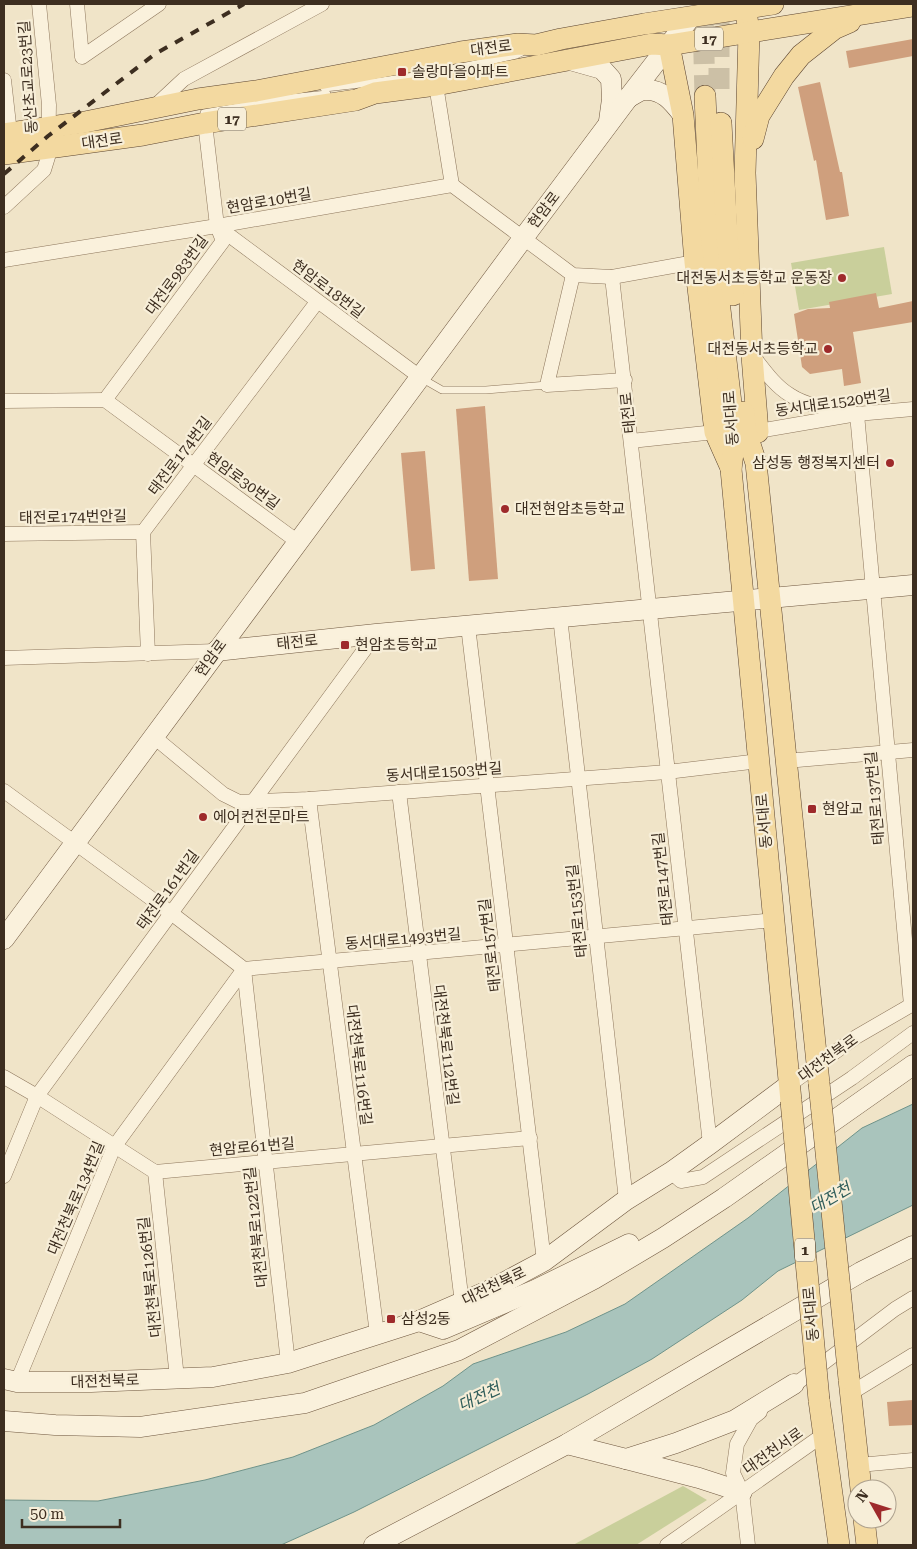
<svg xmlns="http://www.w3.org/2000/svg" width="917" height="1549" viewBox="0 0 917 1549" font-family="'Roboto Serif','Noto Sans KR',serif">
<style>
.green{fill:#c9cf9b}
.water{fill:#a9c4bc;stroke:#6f938a}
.building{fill:#cf9f7d}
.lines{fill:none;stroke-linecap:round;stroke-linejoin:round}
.primary-tunnel{stroke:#ccc0a6;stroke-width:21;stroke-dasharray:21 11;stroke-linecap:butt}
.lane-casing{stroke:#8d765c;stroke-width:8}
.street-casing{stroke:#8d765c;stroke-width:15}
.secondary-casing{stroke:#6f573f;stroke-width:21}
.primary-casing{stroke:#5b4430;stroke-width:22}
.lane{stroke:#faf1dc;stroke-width:7}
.street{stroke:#faf1dc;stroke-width:14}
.secondary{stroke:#faf1dc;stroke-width:20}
.primary{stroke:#f3d9a0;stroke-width:21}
.rail{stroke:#3d2e20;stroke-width:4;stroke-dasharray:9 9;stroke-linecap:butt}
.primary-bridge-casing{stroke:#5b4430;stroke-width:22;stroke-linecap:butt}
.primary-bridge{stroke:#f3d9a0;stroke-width:21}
.poi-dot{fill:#9e2a2b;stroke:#f7eed8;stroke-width:2}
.labels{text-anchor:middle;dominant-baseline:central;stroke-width:4.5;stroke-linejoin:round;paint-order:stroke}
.shield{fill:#f7eed8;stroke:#756857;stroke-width:1}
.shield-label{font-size:14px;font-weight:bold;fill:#3d2e20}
.street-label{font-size:15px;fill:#3d2e20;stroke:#f7eed8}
.poi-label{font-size:15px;fill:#3d2e20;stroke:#f7eed8;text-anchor:start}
.water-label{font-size:16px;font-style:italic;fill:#2f5d5a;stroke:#f7eed8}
</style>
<rect width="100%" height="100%" fill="#f0e4c8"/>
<g class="green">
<path d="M884,247L892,294L799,310L791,263Z"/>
<path d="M683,1486L707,1500L636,1545H573Z"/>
</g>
<path class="water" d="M913,1104V1205L778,1271L742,1300L652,1359L588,1394L354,1512L281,1545H4V1500L98,1501L205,1480L293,1457L374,1425L443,1386L473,1364L566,1332L625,1304L748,1218L862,1128Z"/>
<g class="building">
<path d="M913,39V56L849,68L846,51Z"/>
<path d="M820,82L840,172H842L849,216L826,220L816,160L814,161L798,87Z"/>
<path d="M876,293L879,308L913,301V322L853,332L861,383L844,386L842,369L810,374L802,367L794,314L808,309L830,308L829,302Z"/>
<path d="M485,406L498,579L469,581L456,409Z"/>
<path d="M425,451L435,569L411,571L401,453Z"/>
<path d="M913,1400V1425L889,1426L887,1402Z"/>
</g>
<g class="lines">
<g class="primary-tunnel">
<path d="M719,4V96"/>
<path d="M705,96L703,18L706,4"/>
</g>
<defs>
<g id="lane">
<path d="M324,88C389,82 453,70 516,55L522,52"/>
<path d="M204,113L289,98L327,94"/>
<path d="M421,378L442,390H486L547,385"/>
</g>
<g id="street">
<path d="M77,4L82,57L159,4"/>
<path d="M4,80L10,133"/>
<path d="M436,85L452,185"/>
<path d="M155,106L184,79L322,4"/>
<path d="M4,207L44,170L48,157L49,105L39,4"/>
<path d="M218,227L420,377"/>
<path d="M4,260L217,226L452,185L573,275L612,277L695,262"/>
<path d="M573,275L547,385L625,380"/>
<path d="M612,277L710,1144"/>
<path d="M753,356C764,370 775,386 790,395C808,407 836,410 857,414L911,1005"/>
<path d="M105,400L223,241L217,226L205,123"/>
<path d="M4,401L105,400L298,542"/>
<path d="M758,431L857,414L913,409"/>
<path d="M631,441L715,432"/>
<path d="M4,534L143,532"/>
<path d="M560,617L626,1200"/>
<path d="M468,626L544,1261"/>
<path d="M148,654L143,532L317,302"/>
<path d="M4,658L216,651"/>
<path d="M154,737L223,794L239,802L309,799L667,772L759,761"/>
<path d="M786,761L913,750"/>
<path d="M4,791L171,913L244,969L774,920"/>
<path d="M399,792L462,1303"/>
<path d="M309,799L377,1334"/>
<path d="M244,969L288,1363"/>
<path d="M4,1077L37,1096L155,1172L530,1138"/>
<path d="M789,1085L856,1037L913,1004"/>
<path d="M155,1172L177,1378"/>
<path d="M671,1172L681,1181L703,1177L852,1078L913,1033"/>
<path d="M4,1176L37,1096L376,634"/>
<path d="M17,1382L114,1147L244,969"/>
<path d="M789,1389L895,1309L913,1298"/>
<path d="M851,1393L913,1355"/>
<path d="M859,1465L913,1460"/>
<path d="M667,1545L823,1435"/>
<path d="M748,1545L742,1492L733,1473L737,1444L751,1419L760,1412"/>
</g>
<g id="secondary">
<path d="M570,60L602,69L611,79L612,99L609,121"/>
<path d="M628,98C633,95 640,90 645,90C663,89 673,102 683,115"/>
<path d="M216,651L376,634L913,585"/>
<path d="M4,939L524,237L628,98L690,18"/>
<path d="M419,1321L443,1329L535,1290L629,1244"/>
<path d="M4,1379L17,1382H91L213,1377L288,1363L419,1321L488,1291L544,1261L626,1200L671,1172L710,1144L789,1085"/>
<path d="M4,1421L55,1425L140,1427L305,1403L459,1350L594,1279L663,1238L724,1198L913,1065"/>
<path d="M567,1444L626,1459L676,1443L735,1420L794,1384"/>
<path d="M626,1459L699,1478L742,1492"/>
<path d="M374,1545L567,1444L861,1272L913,1246"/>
</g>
<g id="primary">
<path d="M747,18L749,33L745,173L752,356L758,432"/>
<path d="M669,45L683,115L695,262L715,432L731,468"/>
<path d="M705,96L711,233L735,437L731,469L791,1101"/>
<path d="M721,123L727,235L733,295"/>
<path d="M4,134L85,122L198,99L256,91L461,52L518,44L536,45L561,39L644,24L773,4"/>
<path d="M753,139L759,116L784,76L801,55L834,29L850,22"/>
<path d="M4,154L143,135L205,123L356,100L375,93L436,85L652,44L669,45L913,6"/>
<path d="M744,412L746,432L756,463L819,1083"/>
<path d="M849,1379L861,1489"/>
<path d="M819,1400L839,1545"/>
<path d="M864,1519L867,1545"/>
</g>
</defs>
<use href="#lane" class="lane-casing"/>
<use href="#street" class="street-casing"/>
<use href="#secondary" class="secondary-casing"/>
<use href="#primary" class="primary-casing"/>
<use href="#lane" class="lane"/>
<use href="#street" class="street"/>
<use href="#secondary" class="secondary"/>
<use href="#primary" class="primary"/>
<path class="rail" d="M4,174L48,136L155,54L244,4"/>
<defs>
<g id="primary-bridge">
<path d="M819,1083L849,1379"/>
<path d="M791,1101L819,1400"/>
</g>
</defs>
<use href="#primary-bridge" class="primary-bridge-casing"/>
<use href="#primary-bridge" class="primary-bridge"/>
</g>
<g class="poi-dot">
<rect x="397" y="67" width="10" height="10" rx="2.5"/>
<circle cx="842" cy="278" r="5"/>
<circle cx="828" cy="349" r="5"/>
<circle cx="890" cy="463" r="5"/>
<circle cx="505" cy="509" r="5"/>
<rect x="340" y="640" width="10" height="10" rx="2.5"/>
<rect x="807" y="804" width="10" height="10" rx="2.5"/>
<circle cx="203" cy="817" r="5"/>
<rect x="386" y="1314" width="10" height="10" rx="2.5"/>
</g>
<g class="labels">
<g class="shield">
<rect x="695" y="27.5" width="28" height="23" rx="4"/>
<rect x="218" y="107.5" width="28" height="23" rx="4"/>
<rect x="795" y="1238.5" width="20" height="23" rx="4"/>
</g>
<g class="shield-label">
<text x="709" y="39">17</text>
<text x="232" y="119">17</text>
<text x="805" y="1250">1</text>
</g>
<g class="street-label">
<text transform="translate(491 48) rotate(-7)">대전로</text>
<text transform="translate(28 77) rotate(-94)">동산초교로23번길</text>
<text transform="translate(102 141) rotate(-8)">대전로</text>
<text transform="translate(269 201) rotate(-10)">현암로10번길</text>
<text transform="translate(544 210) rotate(-53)">현암로</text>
<text transform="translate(177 275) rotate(-54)">대전로983번길</text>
<text transform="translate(328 289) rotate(37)">현암로18번길</text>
<text transform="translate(833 403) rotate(-8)">동서대로1520번길</text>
<text transform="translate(628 413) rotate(-96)">태전로</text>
<text transform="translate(731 418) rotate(-94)">동서대로</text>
<text transform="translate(180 456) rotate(-53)">태전로174번길</text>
<text transform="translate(243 481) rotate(36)">현암로30번길</text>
<text transform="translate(73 517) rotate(-1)">태전로174번안길</text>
<text transform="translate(297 642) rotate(-6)">태전로</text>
<text transform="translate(211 658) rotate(-54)">현암로</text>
<text transform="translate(444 772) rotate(-4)">동서대로1503번길</text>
<text transform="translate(875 798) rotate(-95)">태전로137번길</text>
<text transform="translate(764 821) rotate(-95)">동서대로</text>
<text transform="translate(663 879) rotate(-96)">태전로147번길</text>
<text transform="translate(168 890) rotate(-54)">태전로161번길</text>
<text transform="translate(577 911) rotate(-96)">태전로153번길</text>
<text transform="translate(403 939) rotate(-5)">동서대로1493번길</text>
<text transform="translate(490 945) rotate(-97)">태전로157번길</text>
<text transform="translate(446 1045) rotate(83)">대전천북로112번길</text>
<text transform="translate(828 1058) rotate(-36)">대전천북로</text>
<text transform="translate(359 1065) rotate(83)">대전천북로116번길</text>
<text transform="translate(252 1147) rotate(-5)">현암로61번길</text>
<text transform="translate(76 1198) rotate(-67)">대전천북로134번길</text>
<text transform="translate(256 1227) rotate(-96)">대전천북로122번길</text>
<text transform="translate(150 1277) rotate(-96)">대전천북로126번길</text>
<text transform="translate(494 1286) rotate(-26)">대전천북로</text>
<text transform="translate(811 1314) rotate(-95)">동서대로</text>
<text transform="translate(105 1381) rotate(-2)">대전천북로</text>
<text transform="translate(773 1451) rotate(-35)">대전천서로</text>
</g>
<g class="poi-label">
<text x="412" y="72">솔랑마을아파트</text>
<text x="832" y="278" text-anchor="end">대전동서초등학교 운동장</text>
<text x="818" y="349" text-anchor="end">대전동서초등학교</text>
<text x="880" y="463" text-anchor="end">삼성동 행정복지센터</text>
<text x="515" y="509">대전현암초등학교</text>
<text x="355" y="645">현암초등학교</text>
<text x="822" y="809">현암교</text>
<text x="213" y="817">에어컨전문마트</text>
<text x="401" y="1319">삼성2동</text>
</g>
<g class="water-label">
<text transform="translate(830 1198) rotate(-30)">대전천</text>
<text transform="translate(479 1397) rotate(-25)">대전천</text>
</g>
</g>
<rect width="917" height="1549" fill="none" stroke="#3d2e20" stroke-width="10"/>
<g transform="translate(872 1504) rotate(309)"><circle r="24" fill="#f7eed8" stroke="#ada18e"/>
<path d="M0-4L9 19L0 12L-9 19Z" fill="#9e2a2b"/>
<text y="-8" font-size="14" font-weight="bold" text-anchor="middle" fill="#3d2e20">N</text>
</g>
<path d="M22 1519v8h98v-8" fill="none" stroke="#3d2e20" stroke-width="2.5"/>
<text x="30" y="1519" font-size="15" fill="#3d2e20" stroke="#f7eed8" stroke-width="4" paint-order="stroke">50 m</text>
</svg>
